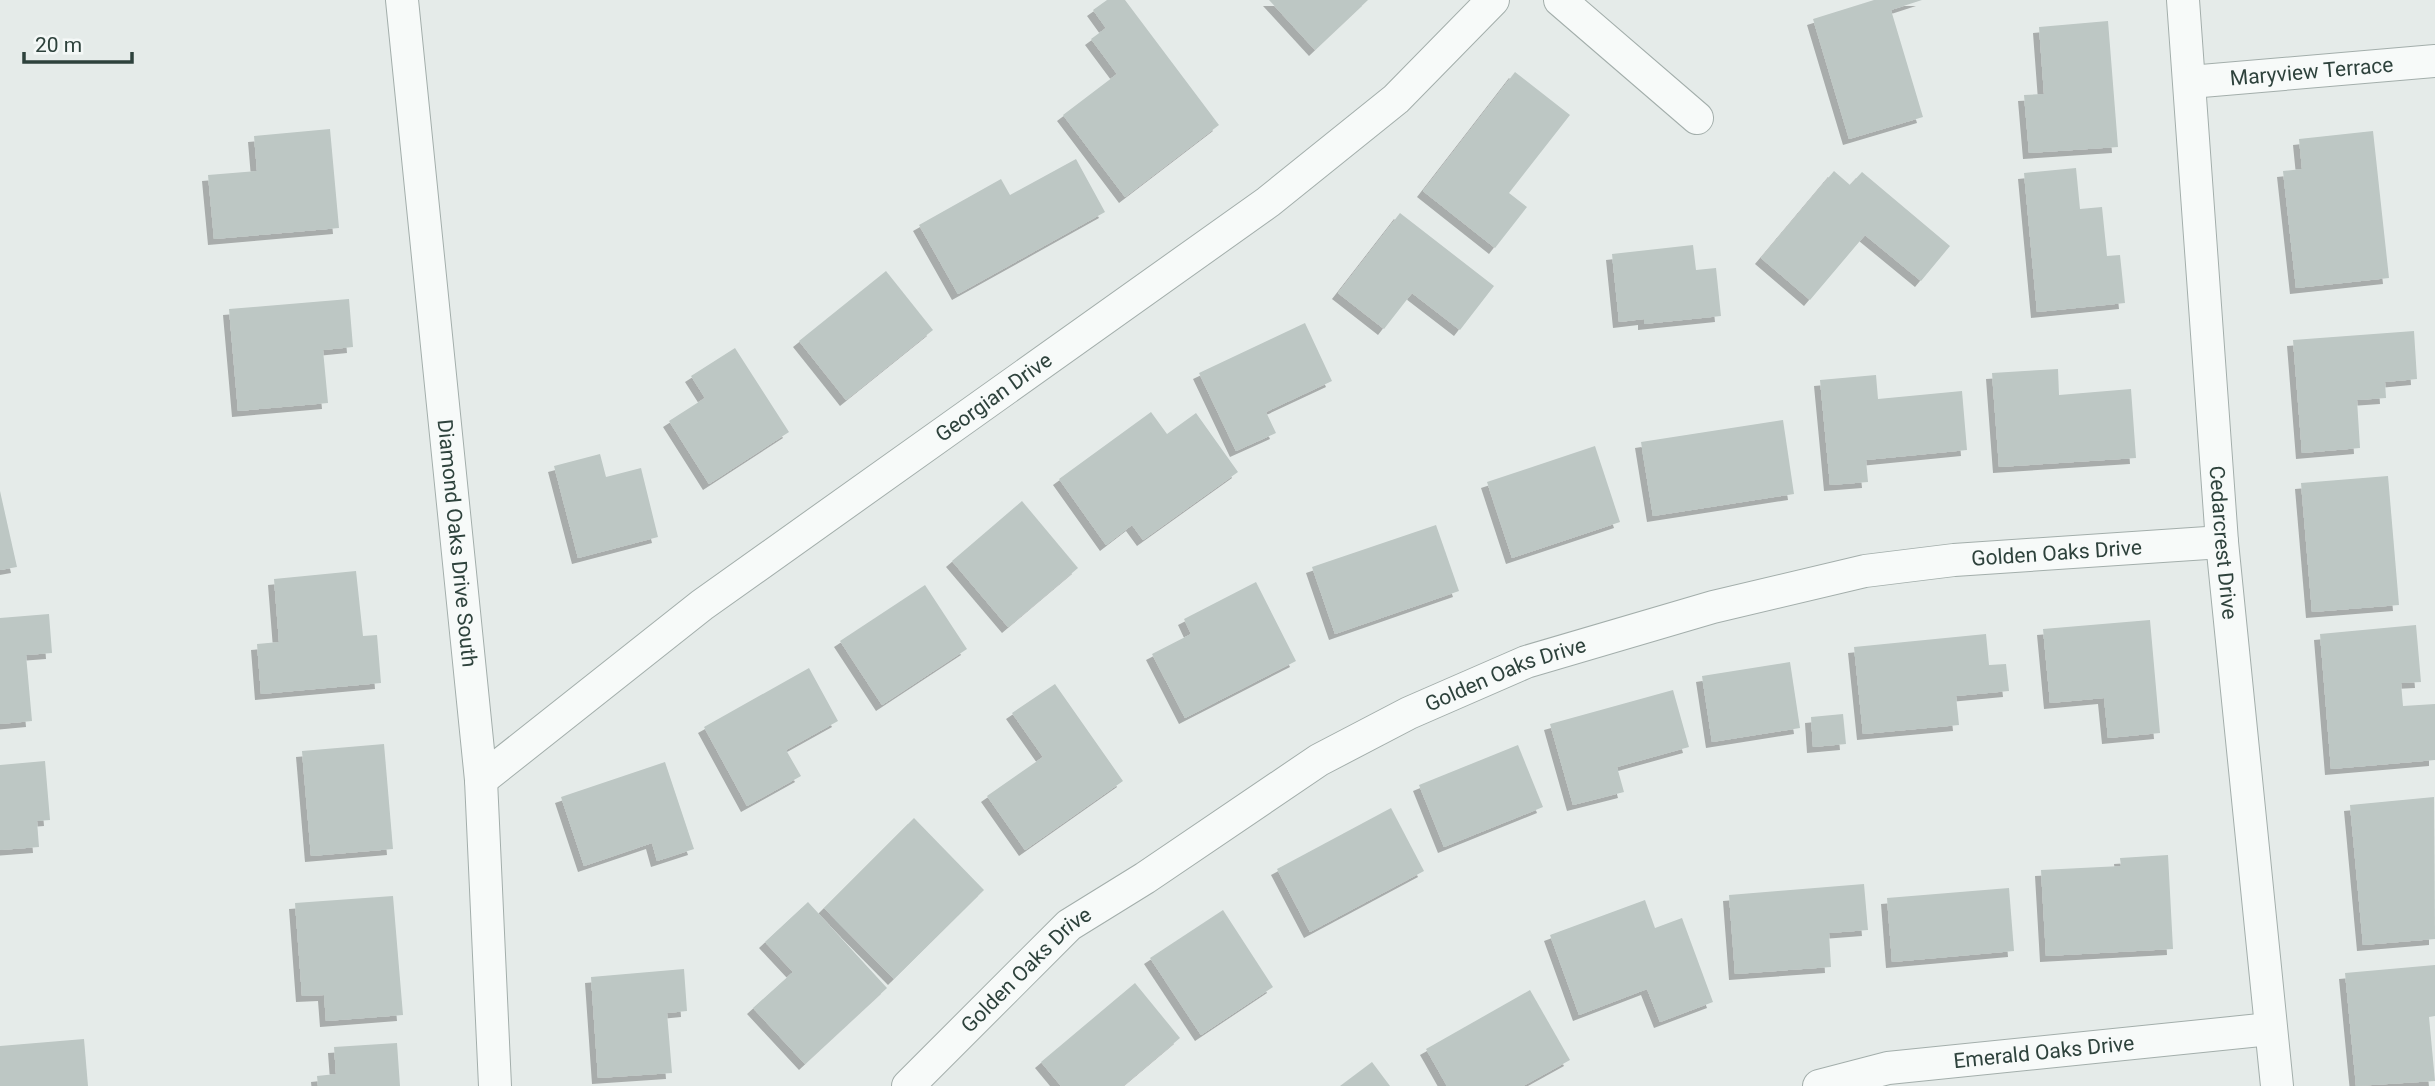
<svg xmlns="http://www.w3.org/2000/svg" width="2435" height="1086" viewBox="0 0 2435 1086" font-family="Roboto,sans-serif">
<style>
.building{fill:#bdc7c4;filter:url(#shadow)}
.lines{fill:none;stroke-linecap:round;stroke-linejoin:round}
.minor-casing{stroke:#a3aeab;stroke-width:34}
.minor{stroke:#f7faf9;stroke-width:32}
.labels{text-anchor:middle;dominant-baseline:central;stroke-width:6;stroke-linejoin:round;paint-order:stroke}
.street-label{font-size:21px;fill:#2e423c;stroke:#f4f8f7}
</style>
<defs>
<filter id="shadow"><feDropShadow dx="-6" dy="6" stdDeviation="0" flood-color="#0004"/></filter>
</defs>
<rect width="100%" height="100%" fill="#e5ebe9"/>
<g class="building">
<path d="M1107,0H1125L1219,125L1125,197L1063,115L1117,74L1091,39L1106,28L1093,10Z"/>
<path d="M1269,0H1368L1315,50Z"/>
<path d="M1874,0H1922L1891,10L1923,117L1849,139L1813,19Z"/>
<path d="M2108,21L2118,147L2029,153L2024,95L2044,94L2039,27Z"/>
<path d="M1515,72L1570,115L1509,193L1527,207L1495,248L1423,191Z"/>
<path d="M330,129L339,228L214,239L208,175L257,171L254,136Z"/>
<path d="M2373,131L2389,278L2296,288L2283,171L2302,169L2299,139Z"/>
<path d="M1076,159L1105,212L958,294L919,225L1001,179L1010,195Z"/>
<path d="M2076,168L2080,209L2102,207L2107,256L2120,255L2125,303L2037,312L2024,173Z"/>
<path d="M1834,171L1850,185L1862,172L1950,246L1921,281L1865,235L1810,300L1761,258Z"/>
<path d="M1400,213L1494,286L1460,330L1412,293L1384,329L1338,293Z"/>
<path d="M1693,245L1696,270L1716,268L1721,316L1644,324V319L1619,322L1612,254Z"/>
<path d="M886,271L933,330L846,400L799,341Z"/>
<path d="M349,299L353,347L323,350L328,403L238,411L229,309Z"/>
<path d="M1305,323L1332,381L1266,412L1276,433L1236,451L1199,373Z"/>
<path d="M2414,331L2417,379L2385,382L2386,398L2357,400L2360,448L2302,453L2293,340Z"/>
<path d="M735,348L789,432L709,484L669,421L705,398L691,376Z"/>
<path d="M2058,369L2059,395L2131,389L2136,458L1999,467L1992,373Z"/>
<path d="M1876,375L1878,399L1962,391L1967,450L1866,460L1868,482L1830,485L1820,380Z"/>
<path d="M1151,412L1167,434L1196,413L1238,472L1143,540L1132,525L1106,545L1059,479Z"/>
<path d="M1783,420L1794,494L1653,516L1641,442Z"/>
<path d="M1595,446L1620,522L1512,558L1487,482Z"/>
<path d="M600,454L606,477L641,468L658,537L578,558L554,466Z"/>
<path d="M2388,476L2399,605L2312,612L2301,483Z"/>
<path d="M0,491L17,567L0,570Z"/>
<path d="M1022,501L1078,568L1008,627L952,561Z"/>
<path d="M1436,525L1459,591L1335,634L1312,567Z"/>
<path d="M356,571L363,636L377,635L381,683L261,694L257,644L279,642L274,579Z"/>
<path d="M1256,582L1296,661L1185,718L1152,654L1191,634L1184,619Z"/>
<path d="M925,585L967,649L882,705L840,641Z"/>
<path d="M49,614L52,653L26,655L32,721L0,724V618Z"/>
<path d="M2150,620L2160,733L2108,738L2104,698L2050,703L2043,629Z"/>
<path d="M2416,625L2421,682L2401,683L2403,706L2435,704V760L2331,769L2320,634Z"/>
<path d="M1986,634L1989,665L2006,664L2009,691L1956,696L1959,725L1863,734L1854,647Z"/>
<path d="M1790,662L1800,728L1712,742L1702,676Z"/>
<path d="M809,668L838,721L786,750L801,776L747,806L704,727Z"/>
<path d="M1055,684L1123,781L1025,850L987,796L1043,757L1012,713Z"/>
<path d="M1673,690L1689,747L1617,767L1624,792L1573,805L1550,724Z"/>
<path d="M1843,714L1846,744L1813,747L1811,717Z"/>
<path d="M384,744L393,849L311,856L302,751Z"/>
<path d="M1518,745L1543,807L1444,847L1419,785Z"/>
<path d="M45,761L50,820L37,821L39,847L0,850V765Z"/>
<path d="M665,762L694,849L657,861L652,843L584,866L561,797Z"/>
<path d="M2434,797L2435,939L2363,945L2350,805Z"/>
<path d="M1391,808L1424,871L1310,932L1277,869Z"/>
<path d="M914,818L984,890L894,979L824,908Z"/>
<path d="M2168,855L2173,949L2046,956L2041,870L2121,866L2120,858Z"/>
<path d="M1864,884L1868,930L1829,933L1831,967L1735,974L1729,895Z"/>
<path d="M2009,888L2014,951L1892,962L1887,898Z"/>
<path d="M393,896L403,1015L326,1021L324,995L302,996L295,903Z"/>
<path d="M1645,900L1655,928L1682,918L1713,1002L1660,1022L1647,989L1579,1015L1550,935Z"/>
<path d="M808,902L887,988L805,1064L753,1008L793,972L765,942Z"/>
<path d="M1223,910L1273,987L1201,1035L1150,958Z"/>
<path d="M2435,965V1016L2429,1017L2435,1081L2356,1086L2345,973Z"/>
<path d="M684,969L687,1011L667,1013L672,1073L598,1078L591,977Z"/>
<path d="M1135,983L1180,1038L1123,1086H1061L1041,1062Z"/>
<path d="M1530,990L1570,1060L1523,1086H1447L1426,1049Z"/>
<path d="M84,1039L88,1086H0V1046Z"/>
<path d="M397,1043L400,1086H318L317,1076L336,1074L334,1047Z"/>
<path d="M1372,1062L1390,1086H1340Z"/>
</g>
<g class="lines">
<defs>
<g id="minor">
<path id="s1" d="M402,0L481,780L495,1086"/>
<path d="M1560,0L1697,118"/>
<path id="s2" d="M2183,0L2222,542L2277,1086"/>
<path id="s3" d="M2190,82L2435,61"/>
<path id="s4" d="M481,780L702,605L1268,202L1396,99L1493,0"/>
<path id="s5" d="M908,1086L1069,925L1145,878L1319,760L1409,713L1526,662L1713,607L1865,571L1954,560L2222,542"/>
<path id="s6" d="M1819,1086L1888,1068L2270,1029"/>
</g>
</defs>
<use href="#minor" class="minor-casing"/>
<use href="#minor" class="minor"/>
</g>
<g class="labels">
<g class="street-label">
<text stroke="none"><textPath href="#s3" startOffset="122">Maryview Terrace</textPath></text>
<text stroke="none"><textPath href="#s4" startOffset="640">Georgian Drive</textPath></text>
<text stroke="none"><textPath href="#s1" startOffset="546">Diamond Oaks Drive South</textPath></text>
<text stroke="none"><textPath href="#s2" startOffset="544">Cedarcrest Drive</textPath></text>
<text stroke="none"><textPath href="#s5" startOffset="1300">Golden Oaks Drive</textPath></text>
<text stroke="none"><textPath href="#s5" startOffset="733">Golden Oaks Drive</textPath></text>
<text stroke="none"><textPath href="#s5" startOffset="166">Golden Oaks Drive</textPath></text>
<text stroke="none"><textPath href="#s6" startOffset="228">Emerald Oaks Drive</textPath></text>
</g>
</g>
<path d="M24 52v10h108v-10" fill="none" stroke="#2e423c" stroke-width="3.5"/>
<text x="35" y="52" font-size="21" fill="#2e423c" stroke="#f4f8f7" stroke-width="5" paint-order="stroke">20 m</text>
</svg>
